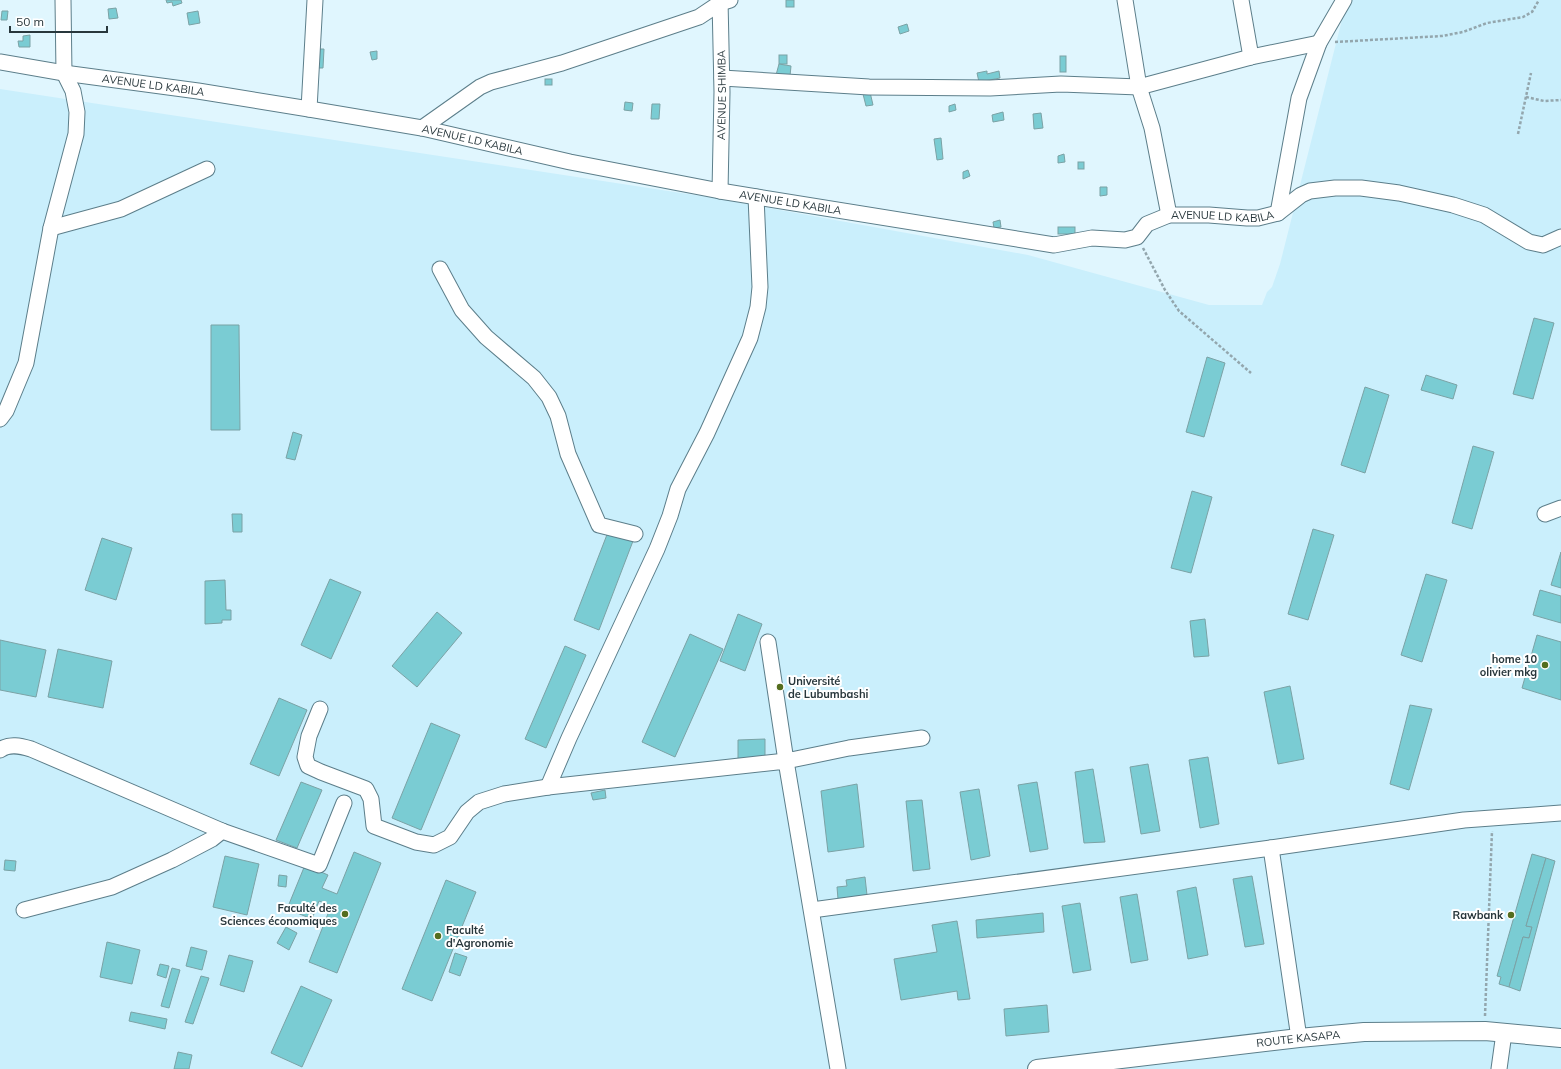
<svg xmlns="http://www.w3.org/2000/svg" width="1561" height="1069" viewBox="0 0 1561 1069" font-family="Mulish,sans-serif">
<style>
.built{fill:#caeffc}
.building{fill:#7accd3;stroke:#7ba2a5}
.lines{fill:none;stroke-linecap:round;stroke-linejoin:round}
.minor-casing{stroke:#5c7e8a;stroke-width:17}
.major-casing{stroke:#5c7e8a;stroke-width:20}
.path{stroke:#93a6ad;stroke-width:2.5;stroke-dasharray:3 2;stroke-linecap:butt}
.minor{stroke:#fff;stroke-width:15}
.major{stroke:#fff;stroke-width:18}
.poi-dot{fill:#546d1e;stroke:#fff;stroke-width:1.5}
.labels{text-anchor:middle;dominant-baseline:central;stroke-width:4;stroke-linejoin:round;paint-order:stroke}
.street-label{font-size:11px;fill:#28373c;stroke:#fff}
.poi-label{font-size:11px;font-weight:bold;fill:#28373c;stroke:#fff;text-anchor:end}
</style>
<rect width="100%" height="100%" fill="#e0f6fe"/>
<path class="built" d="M1347,0H1561V1069H0V89L714,198L1028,255L1209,305H1262L1267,292L1272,287L1280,264Z"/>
<g class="building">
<path d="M166,0H181L182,3L173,6L172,2L167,3Z"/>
<rect x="786" y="0" width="8" height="7"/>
<path d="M116,8L118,18L109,19L108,9Z"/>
<path d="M2,11H8L7,20H1Z"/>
<path d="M198,11L200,23L189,25L187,13Z"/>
<path d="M907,24L909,31L900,34L898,27Z"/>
<path d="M30,35V47H19L18,41H23V36Z"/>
<path d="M317,49H324L323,68H316Z"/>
<path d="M377,51V59L372,60L370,52Z"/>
<rect x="779" y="55" width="8" height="9"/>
<rect x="1060" y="56" width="6" height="16"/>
<path d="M779,64L791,66L790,76L776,75Z"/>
<path d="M987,71V74L999,71L1000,78L979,82L977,73Z"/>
<rect x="545" y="79" width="7" height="6"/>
<path d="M870,92L873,105L866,106L863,94Z"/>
<path d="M625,102L633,103L632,111L624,110Z"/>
<path d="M652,104H660L659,119H651Z"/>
<path d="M955,104L956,110L949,112V106Z"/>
<path d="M1003,112L1004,120L993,122L992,115Z"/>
<path d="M1041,113L1043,128L1034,129L1033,114Z"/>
<path d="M941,138L943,159L937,160L934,139Z"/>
<path d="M1064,154L1065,162L1058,163V156Z"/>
<rect x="1078" y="162" width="6" height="7"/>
<path d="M968,170L970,176L963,179V172Z"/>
<path d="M1100,187H1107V195L1100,196Z"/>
<path d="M1000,220L1001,227L994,228L993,222Z"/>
<rect x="1058" y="227" width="17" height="7"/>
<path d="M1534,318L1554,323L1533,399L1513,394Z"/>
<path d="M211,325H239L240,430H211Z"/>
<path d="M1207,357L1225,363L1204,437L1186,432Z"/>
<path d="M1426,375L1457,385L1453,399L1421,390Z"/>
<path d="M1365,387L1389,395L1365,473L1341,465Z"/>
<path d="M293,432L302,435L295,460L286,458Z"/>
<path d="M1473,446L1494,452L1472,529L1452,523Z"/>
<path d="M1192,491L1212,497L1191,573L1171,568Z"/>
<path d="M232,514H242V532H233Z"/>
<path d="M1313,529L1334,535L1308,620L1288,614Z"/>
<path d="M608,532L633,541L599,630L574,620Z"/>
<path d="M102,538L132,548L116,600L85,590Z"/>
<path d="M1561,552V588L1551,585Z"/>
<path d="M1426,574L1447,580L1422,662L1401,655Z"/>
<path d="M330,579L361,592L331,659L301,645Z"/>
<path d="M225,580L226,610H231V620H222V623L205,624V581Z"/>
<path d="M1540,590L1561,596V623L1533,615Z"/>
<path d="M437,612L462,633L417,687L392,666Z"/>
<path d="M738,614L762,624L745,671L720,661Z"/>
<path d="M1205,619L1209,656L1194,657L1190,621Z"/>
<path d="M690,634L723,649L675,757L642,742Z"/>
<path d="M1537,635L1561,642V700L1522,688Z"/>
<path d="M0,640L46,650L36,697L0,690Z"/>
<path d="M565,646L586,655L546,748L525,739Z"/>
<path d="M58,649L112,661L103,708L48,697Z"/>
<path d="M1290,686L1304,759L1278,764L1264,692Z"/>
<path d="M279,698L307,710L279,776L250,764Z"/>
<path d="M1410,705L1432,709L1409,790L1390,784Z"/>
<path d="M431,723L460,735L421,830L392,818Z"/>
<path d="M765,739V759H738V740Z"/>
<path d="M1208,757L1219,824L1200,828L1189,760Z"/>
<path d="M1148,764L1160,831L1141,834L1130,767Z"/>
<path d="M1093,769L1105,842L1084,843L1075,772Z"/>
<path d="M301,782L322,790L297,848L276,840Z"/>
<path d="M1037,782L1048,849L1030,852L1018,785Z"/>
<path d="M857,784L864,847L828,852L821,791Z"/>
<path d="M979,789L990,856L971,860L960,792Z"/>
<path d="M605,790L606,798L593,800L591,793Z"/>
<path d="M922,800L930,869L913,871L906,801Z"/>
<path d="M354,852L381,863L337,973L309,962L331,906L319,901L312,919L287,909L305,865L328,875L322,888L337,894Z"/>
<path d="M1532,854L1546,858L1526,926L1532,927L1529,938L1523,937L1509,987L1499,984L1501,977L1497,976Z"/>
<path d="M225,856L259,864L247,915L213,907Z"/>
<path d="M1546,858L1555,861L1520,991L1509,987L1523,937L1529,938L1532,927L1526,926Z"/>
<path d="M5,860L16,861L15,871L4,870Z"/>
<path d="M279,875L287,876L286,887L278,886Z"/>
<path d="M1252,876L1264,944L1245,947L1233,879Z"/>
<path d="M865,877L867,895L838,899L837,887L847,886L846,880Z"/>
<path d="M446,880L476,892L432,1001L402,989Z"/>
<path d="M1196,887L1208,955L1188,959L1177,891Z"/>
<path d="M1137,894L1148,960L1131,963L1120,897Z"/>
<path d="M1080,903L1091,970L1073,973L1062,906Z"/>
<path d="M1043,913L1044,932L977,938L976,920Z"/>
<path d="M957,921L970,999L958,1000L957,991L901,1000L894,959L937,952L932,925Z"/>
<path d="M286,927L297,933L289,950L277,943Z"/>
<path d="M107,942L140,950L132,984L100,977Z"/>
<path d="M191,947L207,951L202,970L186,966Z"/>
<path d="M455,953L467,957L460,976L449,972Z"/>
<path d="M229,955L253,961L244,992L220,985Z"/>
<path d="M160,964L169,966L166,978L157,975Z"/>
<path d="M172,968L180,970L169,1008L161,1006Z"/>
<path d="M201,976L209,978L193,1024L185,1022Z"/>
<path d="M301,986L332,1000L302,1067L271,1053Z"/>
<path d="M1047,1005L1049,1032L1006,1036L1004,1009Z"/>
<path d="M131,1012L167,1019L165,1029L129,1021Z"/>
<path d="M178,1052L192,1055L189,1069H174Z"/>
</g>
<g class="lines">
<defs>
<g id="minor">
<path d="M1125,0L1139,87L1152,128L1169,215"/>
<path d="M1241,0L1251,57"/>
<path id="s1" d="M0,62L64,73L198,91L309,109L422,128L570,162L720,191L1054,245L1092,238L1125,240L1137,237L1147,224L1169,215H1209L1247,218H1258L1278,213L1301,195L1310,191L1335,188H1361L1399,193L1453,205L1484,215L1529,242L1543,245L1561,237"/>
<path d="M722,78L869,87L990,88L1061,84L1139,87L1251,57L1319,43"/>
<path d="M309,109L315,0"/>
<path d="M422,128L480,87L491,82L562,63L699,17L720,3L730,0"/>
<path id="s2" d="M720,191L722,92L720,0"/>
<path d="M1278,213L1299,98L1319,43L1344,0"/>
<path d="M51,228L121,209L207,169"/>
<path d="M440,269L462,310L486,337L534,378L549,397L558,416L568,454L599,525L635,534"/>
<path d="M0,419L6,411L26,363L51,228L76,134L77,112L73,91L64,73L63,0"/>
<path d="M1545,514L1561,508"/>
<path d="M768,642L786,761L849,748L922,738"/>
<path d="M320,709L309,736L305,757L308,766L321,772L366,789L371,799L374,826L416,842L434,845L450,837L467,812L479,802L504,794L548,787L786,761L838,1069"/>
<path d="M0,750C9,743 21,746 31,749L222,831L319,865L344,803"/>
<path d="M548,787L569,738L657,549L670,516L678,489L707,433L750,338L758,307L760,287L756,197"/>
<path d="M1271,848L1299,1038"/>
<path d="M24,910L112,887L172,860L212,839L222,831"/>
<path d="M812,910L1271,848L1464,820L1561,813"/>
<path d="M1499,1069L1504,1033"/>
</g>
<g id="major">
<path id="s3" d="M1037,1069L1299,1038L1364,1032L1485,1031L1561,1038"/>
</g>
</defs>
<use href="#minor" class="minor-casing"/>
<use href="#major" class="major-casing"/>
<g class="path">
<path d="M1335,42L1442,36L1463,32L1487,23L1523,17L1532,12L1539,0"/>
<path d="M1526,97L1544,101L1561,100"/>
<path d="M1518,134L1531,73"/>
<path d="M1143,248L1165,290L1179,311L1251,373"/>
<path d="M1485,1016L1492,831"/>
</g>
<use href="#minor" class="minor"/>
<use href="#major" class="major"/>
</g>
<g class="poi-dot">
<circle cx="1545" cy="665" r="4"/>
<circle cx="780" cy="687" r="4"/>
<circle cx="345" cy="914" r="4"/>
<circle cx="1511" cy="915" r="4"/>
<circle cx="438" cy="936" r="4"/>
</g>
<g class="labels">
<g class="street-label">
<text stroke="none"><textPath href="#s1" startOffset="155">AVENUE LD KABILA</textPath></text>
<text stroke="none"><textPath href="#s2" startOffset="96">AVENUE SHIMBA</textPath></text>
<text stroke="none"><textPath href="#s1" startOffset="479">AVENUE LD KABILA</textPath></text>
<text stroke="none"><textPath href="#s1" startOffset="803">AVENUE LD KABILA</textPath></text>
<text stroke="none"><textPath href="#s1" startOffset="1248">AVENUE LD KABILA</textPath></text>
<text stroke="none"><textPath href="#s3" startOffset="263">ROUTE KASAPA</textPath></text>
</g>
<g class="poi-label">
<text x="1537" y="659">home 10<tspan x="1537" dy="13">olivier mkg</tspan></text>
<text x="788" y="681" text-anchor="start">Université<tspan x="788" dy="13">de Lubumbashi</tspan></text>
<text x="337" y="908">Faculté des<tspan x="337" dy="13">Sciences économiques</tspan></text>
<text x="1503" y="915">Rawbank</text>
<text x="446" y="930" text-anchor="start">Faculté<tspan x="446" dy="13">d'Agronomie</tspan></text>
</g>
</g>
<path d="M10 26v6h97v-6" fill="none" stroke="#28373c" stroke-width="2"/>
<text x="16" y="26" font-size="12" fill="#28373c" stroke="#ffffff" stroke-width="3" paint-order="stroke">50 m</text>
</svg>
